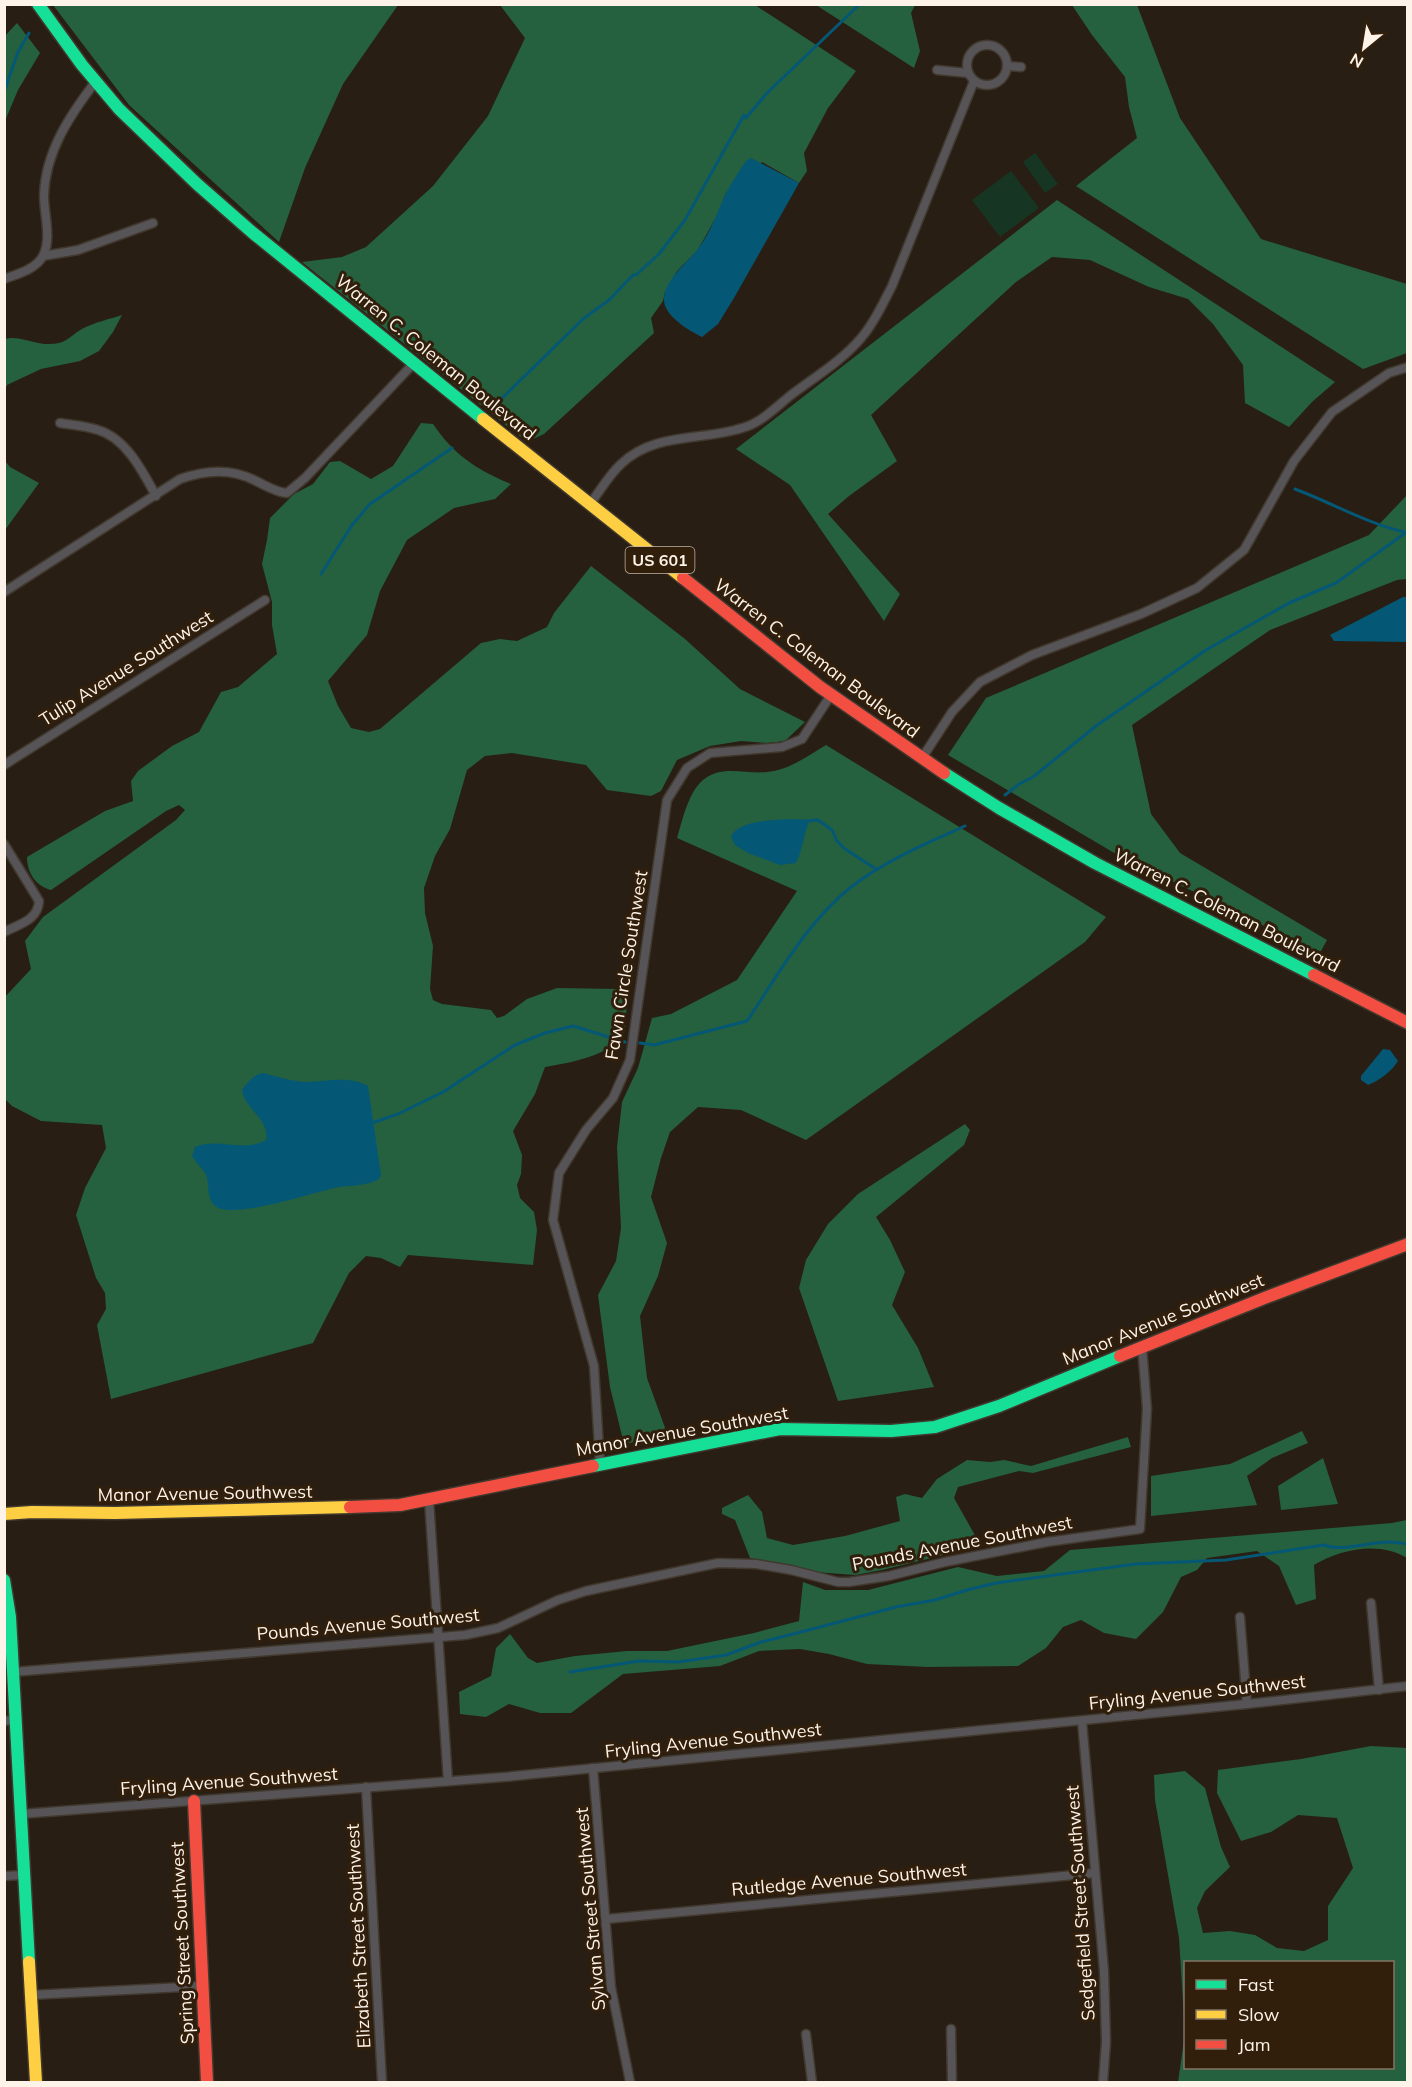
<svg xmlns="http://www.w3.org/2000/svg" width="1412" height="2087" viewBox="0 0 1412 2087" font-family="Mulish,sans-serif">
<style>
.green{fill:#163623}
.forest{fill:#25603f;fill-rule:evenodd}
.water{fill:#055875}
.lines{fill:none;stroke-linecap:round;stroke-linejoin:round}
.stream{stroke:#055875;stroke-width:3}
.street-casing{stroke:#41382e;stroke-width:11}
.fast-casing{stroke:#41382e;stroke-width:15}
.slow-casing{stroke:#41382e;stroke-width:15}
.jam-casing{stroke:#41382e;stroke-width:15}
.street{stroke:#565456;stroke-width:8}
.fast{stroke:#16e098;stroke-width:12}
.slow{stroke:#ffcf43;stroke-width:12}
.jam{stroke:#f24e42;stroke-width:12}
.labels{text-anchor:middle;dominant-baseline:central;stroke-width:6;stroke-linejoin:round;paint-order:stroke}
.shield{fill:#311f0b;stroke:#c0b3a6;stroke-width:1.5}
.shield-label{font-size:16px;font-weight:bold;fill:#fdf3e9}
.street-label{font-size:18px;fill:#fdf3e9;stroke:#311f0b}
</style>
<rect width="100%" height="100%" fill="#291e13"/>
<g class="green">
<path d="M1035,153L1058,184L1045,193L1023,162Z"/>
<path d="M1011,171L1039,208L1000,237L972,200Z"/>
</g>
<g class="forest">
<path d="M53,5H398L343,84L305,168L279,242L129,105Z"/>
<path d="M500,5H755L856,71L828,108L804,153L807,171L799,183L762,162L726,193L719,212L704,239L697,251L677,271L665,292L663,301L651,318L654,333L544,434L527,442L302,262L342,257L366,247L433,186L488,116L525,38Z"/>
<path d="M816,5H915L911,13L920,51L914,68Z"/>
<path d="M1072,5H1137L1180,118L1261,239L1407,284V353L1363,369L1076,186L1137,138L1129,107L1125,77L1092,35Z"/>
<path d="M17,23L40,53L18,90L5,121V36Z"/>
<path d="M1057,200L1335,382L1312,402L1289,427L1245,403L1243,365L1213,324L1188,299L1149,287L1090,260L1052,257L1016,282L871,415L897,461L849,496L828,514L900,594L884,621L790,485L736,449Z"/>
<path d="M122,315L113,332L99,351L80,361L41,369L7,385L5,390V339C20,334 39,348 59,343C68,341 74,333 82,329C95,322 110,319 122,315Z"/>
<path d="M421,423L433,424C454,455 477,470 511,484L495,499L454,508L407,540L380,591L367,635L328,681L338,706L351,728L369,732L380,729L481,643L500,639L517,641L547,627L554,613L591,566L685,639L740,689L805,722L785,741L767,743L741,741L710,746L677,760L661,791L651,796L607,790L586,765L512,753L485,756L467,770L450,829L435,856L424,888L425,913L433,946L430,989L433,1000L442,1004L491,1010L497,1018L504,1016L527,999L557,988L617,989L627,994C626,1004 627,1024 624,1032C613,1056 568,1063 545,1067L535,1094L513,1131L522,1155L521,1174L517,1185L520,1198L534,1212L537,1230L533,1265L408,1255L400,1267L381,1258L366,1256L349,1273L313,1343L111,1399L97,1325L106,1309L105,1293L96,1278L76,1215L85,1188L106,1148L102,1125L41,1121L12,1106L5,1099L4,998L31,969L25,941L43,917L176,820L185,810L179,805L166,811L51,890C35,886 27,872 27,857L105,811L133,801L131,781L138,771L172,746L199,732L221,692L238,687L277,654L272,625V602L262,564L267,540L270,518L294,494L313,484L330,462L340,461L371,479L393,466Z"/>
<path d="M5,461L10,467L39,483L5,530Z"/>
<path d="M1407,495V579L1397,580L1270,630L1132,725L1151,814L1180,853L1327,940L1320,953L1116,854L948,755L986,698L1369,535Z"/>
<path d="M826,745L1106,917L1085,942L806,1140L741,1110L698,1107L670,1132L661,1158L651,1197L667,1243L658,1276L640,1316L647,1378L668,1436L624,1444L610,1387L598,1295L616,1261L621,1228L617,1147L622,1102L638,1068L652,1018L671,1014L737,980L797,891L677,838C684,816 690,780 716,773C732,768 751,774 767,772C789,770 808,756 826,745Z"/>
<path d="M965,1124L970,1130L964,1145L876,1217L890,1240L905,1272L892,1305L918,1348L934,1387L838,1401L799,1288L806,1260L828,1224L858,1194Z"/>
<path d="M1302,1431L1308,1443L1272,1458L1247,1476L1257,1505L1151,1516V1476L1230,1464Z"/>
<path d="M1128,1437L1131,1447L1033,1473L1019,1471L958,1487L954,1498L981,1546L882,1570L855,1575L815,1572L750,1558L735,1520L722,1514V1508L748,1495L762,1512L767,1538L793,1545L845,1536L900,1521L896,1497L905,1494L922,1498L937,1479L967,1460L990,1462L1004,1460L1031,1466Z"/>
<path d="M1323,1458L1338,1504L1281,1510L1278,1486Z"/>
<path d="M1407,1520V1558C1379,1541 1341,1549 1314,1565L1316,1599L1296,1605L1279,1566L1257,1551L1207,1558L1197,1570L1181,1577L1163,1612L1136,1639L1104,1633L1081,1620L1063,1627L1046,1648L1018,1666L928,1667L867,1664L829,1654L800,1649L759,1651L720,1666L623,1674L571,1713H540L509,1704L486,1717L460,1714L459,1692L491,1676L496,1648L510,1634L528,1658L537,1663L575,1656L627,1651H667L754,1633L799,1621L803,1582L825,1590H868L958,1567L997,1576L1044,1571L1070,1550L1392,1523Z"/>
<path d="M1371,1746L1407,1748V2082H1178L1185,2034L1179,1938L1155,1800L1154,1775L1185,1771L1205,1788L1221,1847L1230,1867L1205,1891L1197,1908L1203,1933L1230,1931L1255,1935L1277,1948L1304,1951L1328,1940V1906L1353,1868L1337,1818L1298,1815L1271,1832L1241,1841L1217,1793L1218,1770L1301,1759ZM1186,1962H1392V2068H1186Z"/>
</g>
<g class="water">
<path d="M751,158L799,183L734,298L718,324L702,337C690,331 664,316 664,300C664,280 686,264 697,250C711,233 717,212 726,193C732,182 739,171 746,161Z"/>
<path d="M1403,597H1407V642L1334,641L1330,635Z"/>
<path d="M792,819L810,820C803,834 803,850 796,863L780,865L748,853L735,845L731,837C738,820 775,820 792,819Z"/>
<path d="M1383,1049L1390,1050L1398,1061C1391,1072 1380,1080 1368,1085L1361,1080V1076Z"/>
<path d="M263,1073C278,1077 291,1081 306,1082C328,1082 347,1075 368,1086L381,1175L379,1179C366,1186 354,1185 339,1187C316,1191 230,1222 214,1205C207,1198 209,1187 207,1178C205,1169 196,1164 192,1156L195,1147C218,1137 242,1153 266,1140C270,1119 245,1110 242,1090C247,1083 254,1074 263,1073Z"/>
</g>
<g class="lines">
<g class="stream">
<path d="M4,92L18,52L29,33"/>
<path d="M492,408L583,319L609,300L633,275H636L659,254L685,220L744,115L746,118L767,93L860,4"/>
<path d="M1295,489C1332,503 1366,523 1404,532"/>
<path d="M321,574L352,525L370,504L452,448"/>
<path d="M1005,795L1019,784L1033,777L1096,726L1206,650L1289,603L1336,583L1408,531"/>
<path d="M806,821L818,820L832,830L837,841L845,849L876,869"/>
<path d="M640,1043L654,1045L747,1021C778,975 807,922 851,887C886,860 925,844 965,826"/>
<path d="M372,1123L398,1114L443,1092L515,1045L545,1033L573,1026L625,1042"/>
<path d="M570,1672L639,1661L678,1662L726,1655L761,1642L797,1633L896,1607L935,1600L967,1590L996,1583L1136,1564L1226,1560L1324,1545C1342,1552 1368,1542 1388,1542C1394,1542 1401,1543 1408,1544"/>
</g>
<defs>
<g id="street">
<circle cx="987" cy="65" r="20"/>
<path d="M1007,66L1021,67"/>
<path d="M937,70L968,73"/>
<path d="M43,256L78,250L153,223"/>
<path d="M4,279C18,274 36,269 43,256C52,239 44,214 44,196C45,152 70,115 96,81"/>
<path d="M60,423C72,425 86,426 98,430C126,438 143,472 156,496"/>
<path d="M590,504C600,491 609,475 621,464C654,432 702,441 742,428C761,423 776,407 791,395C815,377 843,360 862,337C875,322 883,303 892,286L974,81"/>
<path d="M4,592L180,479C205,470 232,468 256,481C267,486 275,492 287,493L305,478L414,363"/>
<path d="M922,758L952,712L980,682L1032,655L1141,614L1197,588L1244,550L1294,461L1332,412L1389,373L1408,367"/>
<path d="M4,765L265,600"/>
<path d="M4,844L39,901C38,920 20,924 4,932"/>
<path d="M600,1464L594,1366L553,1220L559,1173L586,1130L613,1098L630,1060L667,800L687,768L710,753L782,747L802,739L831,695"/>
<path d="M429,1500L448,1781"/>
<path d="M1371,1603L1379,1690"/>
<path d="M1240,1617L1247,1704"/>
<path d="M13,1672L465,1635L498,1628L558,1600L586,1591L718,1563L756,1564L791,1570L838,1582H849L889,1576L945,1562L1047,1542L1140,1529L1147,1409L1142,1346"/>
<path d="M4,1721L15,1720"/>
<path d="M1082,1721L1104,1971L1106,2042L1103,2082"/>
<path d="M593,1768L611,1987L630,2082"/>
<path d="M366,1787L382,2082"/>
<path d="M21,1814L504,1777L1247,1704L1408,1686"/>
<path d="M4,1876L24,1875"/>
<path d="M606,1919L1095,1873"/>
<path d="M31,1995L202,1986"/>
<path d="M951,2029L952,2082"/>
<path d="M806,2034L812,2082"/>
</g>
<g id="fast">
<path d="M38,4L82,65L119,109L197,184L253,233L483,419"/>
<path d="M944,773L999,808L1095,863L1314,975"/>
<path d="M593,1466L780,1429L891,1431L935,1427L999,1406L1120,1356"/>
<path d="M4,1580L10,1617L29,1962"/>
</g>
<g id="slow">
<path d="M483,419L683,578"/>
<path d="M4,1514L32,1512L115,1513L350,1507"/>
<path d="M29,1962L36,2082"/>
</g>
<g id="jam">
<path d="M683,578L820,687L944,773"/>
<path d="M1314,975L1408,1023"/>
<path d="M1120,1356L1267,1297L1408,1244"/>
<path d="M350,1507L400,1505L593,1466"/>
<path d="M194,1801L207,2082"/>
</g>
</defs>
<use href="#street" class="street-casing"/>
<use href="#fast" class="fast-casing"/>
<use href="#slow" class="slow-casing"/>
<use href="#jam" class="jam-casing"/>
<use href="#street" class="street"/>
<use href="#fast" class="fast"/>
<use href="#slow" class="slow"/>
<use href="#jam" class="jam"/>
</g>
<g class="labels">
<rect class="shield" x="625.5" y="547" width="69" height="26" rx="4.5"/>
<g class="shield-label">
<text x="660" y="560">US 601</text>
</g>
<g class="street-label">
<text transform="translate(436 357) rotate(39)">Warren C. Coleman Boulevard</text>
<text transform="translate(817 658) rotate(37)">Warren C. Coleman Boulevard</text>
<text transform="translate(126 668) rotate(-32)">Tulip Avenue Southwest</text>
<text transform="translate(1227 910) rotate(27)">Warren C. Coleman Boulevard</text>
<text transform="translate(626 965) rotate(-81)">Fawn Circle Southwest</text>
<text transform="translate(1163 1319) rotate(-22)">Manor Avenue Southwest</text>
<text transform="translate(682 1431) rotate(-10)">Manor Avenue Southwest</text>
<text transform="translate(205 1493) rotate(-1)">Manor Avenue Southwest</text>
<text transform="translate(962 1543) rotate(-11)">Pounds Avenue Southwest</text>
<text transform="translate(368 1624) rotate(-5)">Pounds Avenue Southwest</text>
<text transform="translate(1197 1692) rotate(-6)">Fryling Avenue Southwest</text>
<text transform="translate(713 1740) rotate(-6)">Fryling Avenue Southwest</text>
<text transform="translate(229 1781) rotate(-4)">Fryling Avenue Southwest</text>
<text transform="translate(849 1879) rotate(-5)">Rutledge Avenue Southwest</text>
<text transform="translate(1080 1903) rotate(-94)">Sedgefield Street Southwest</text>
<text transform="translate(590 1909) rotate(-95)">Sylvan Street Southwest</text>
<text transform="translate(358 1936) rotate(-93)">Elizabeth Street Southwest</text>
<text transform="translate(182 1943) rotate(-93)">Spring Street Southwest</text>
</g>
</g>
<rect width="1412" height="2087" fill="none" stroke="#fdf3e9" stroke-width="12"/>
<rect x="1184" y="1961" width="210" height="108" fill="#311f0b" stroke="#837464" stroke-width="1.5"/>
<rect x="1196" y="1980" width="30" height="9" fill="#16e098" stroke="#837464" stroke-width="1.5"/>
<text x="1238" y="1991" font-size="18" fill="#fdf3e9">Fast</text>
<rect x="1196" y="2010" width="30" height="9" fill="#ffcf43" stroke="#837464" stroke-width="1.5"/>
<text x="1238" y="2021" font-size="18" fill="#fdf3e9">Slow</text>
<rect x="1196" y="2040" width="30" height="9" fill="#f24e42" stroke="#837464" stroke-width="1.5"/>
<text x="1238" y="2051" font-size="18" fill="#fdf3e9">Jam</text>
<g transform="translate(1364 48) rotate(210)" stroke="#311f0b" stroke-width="4.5" paint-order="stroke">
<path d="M0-4.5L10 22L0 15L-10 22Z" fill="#fdf3e9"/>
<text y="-9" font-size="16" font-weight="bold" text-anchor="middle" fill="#fdf3e9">N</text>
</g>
</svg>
